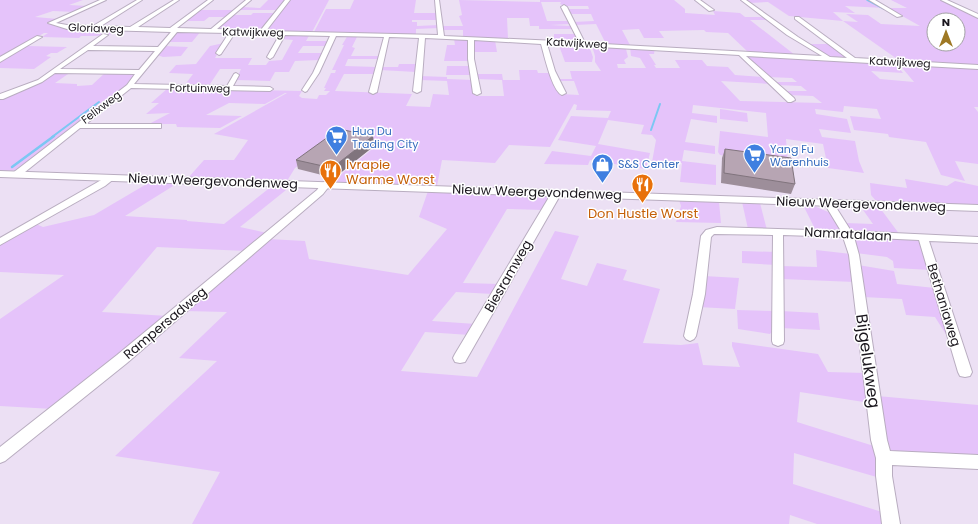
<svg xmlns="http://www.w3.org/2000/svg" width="978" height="524" viewBox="0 0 978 524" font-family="Poppins,sans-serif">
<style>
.green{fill:#e5c3fa;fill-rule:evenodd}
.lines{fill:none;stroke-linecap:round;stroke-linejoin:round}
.stream-far2{stroke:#7cc7f3;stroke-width:1.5}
.stream-far1{stroke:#7cc7f3;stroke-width:2}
.stream{stroke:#7cc7f3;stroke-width:2.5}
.minor-casing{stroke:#b9adc0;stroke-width:2}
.tertiary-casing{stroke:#b9adc0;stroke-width:2}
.minor{fill:#fff;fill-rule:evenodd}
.tertiary{fill:#fff;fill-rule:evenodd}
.wall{fill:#9d8e9a}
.shaded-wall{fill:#80747d}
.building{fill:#b7a5b3;stroke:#80747d}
.labels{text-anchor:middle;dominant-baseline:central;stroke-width:3;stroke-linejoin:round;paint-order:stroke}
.far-street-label{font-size:11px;fill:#1a161d;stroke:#fff}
.far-shop-label{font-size:11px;fill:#366cbe;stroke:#fff;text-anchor:start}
.food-label{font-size:13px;fill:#c56008;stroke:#fff;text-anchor:start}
.street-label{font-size:13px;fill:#1a161d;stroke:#fff}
.near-street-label{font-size:16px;fill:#1a161d;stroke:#fff}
</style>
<rect width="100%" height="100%" fill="#ece0f4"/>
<g class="green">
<path d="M0,0H83L69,5L88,6L75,12L53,11L35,17L58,19L49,23L57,27L122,30C109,37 96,36 81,36L79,38L42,37L48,33H44L0,59Z"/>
<path d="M268,0H287L279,10H237L242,7L260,8Z"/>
<path d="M289,0H329L312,32L266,31Z"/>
<path d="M354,0H416L414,13H437V20H412V22H417V26L439,25V28L416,29V36L314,32L326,9H350Z"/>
<path d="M459,0L540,2V0H674L685,9V13L715,15L713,11L740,13L745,17H766L770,20H750L795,55L748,52L728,33L706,32L704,30L659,31L664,38H644L639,29L622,30L630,45L606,44L596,24L575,25L573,22L594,21L591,14H569L567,9H589L588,6H565L560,4L561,2H541L547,21H569L571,24L550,25L572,26L574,29H539V26H530L529,18H507L508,39L463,37V30H443V26H463L459,16L462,15Z"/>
<path d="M745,0H870L885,8L845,6L855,13L833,12L843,21L858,22L846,14L868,15L881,24L920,26L888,8H907L891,0H940L978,17V66L900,61L843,21L789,16L768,2L749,3ZM934,20H958V44H934Z"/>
<path d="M200,10H235L227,17H209L204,21H185Z"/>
<path d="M253,13H276L262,31L216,29L233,15H251Z"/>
<path d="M201,31L192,42H168L177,32Z"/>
<path d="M283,34H310L306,41H327L325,46H303L298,53H322L319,60L295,61L289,72H275L270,81L236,80L241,69H220L208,87L184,86L193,74L169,73L176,65L196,64L210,46L224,43L215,58H252L248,65H266L269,61L282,60L293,40L281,39Z"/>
<path d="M554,34H576L579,42H554Z"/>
<path d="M348,35H358L352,47L355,48L351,56H380L379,59H348L345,66L377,67L375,74H344L335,91L412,94L406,106L430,107L433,94L449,95L447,81L420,80V76L447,77V79L473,80L475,96H504L502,80L477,79L476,74H502L503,80H520L519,70H537L538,73H553L558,83L561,94L579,95L574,81H559L558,79H572L570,71H601L595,62V56L592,46L627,47L626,49L628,57L624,60L626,64H617L618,68H646L640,58L631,56L630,47L655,48L654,54H649L656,65H654L656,68H680L675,60H702L707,66L728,67L735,75L763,77L771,84L721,81L740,101L822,103L813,96L787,95L783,91H807L801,86L776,85L772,82H797L792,78L767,77L744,55L896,64L903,73L871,71L880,79L914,82L899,64L978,68V107H974L978,112V164L955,161L965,181L941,175L926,142L889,137L888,134L854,130L850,116L881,119L877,109L844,106L843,112L815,109L816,114L847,119L851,133L819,129L822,137L855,141L859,161L864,173L828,168L823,144L786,139L788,165L720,155L718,152L720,131L768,137L766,113L693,105L692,113L717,116V123L691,119L685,142L715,146V154L684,150L682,161L716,165V185L680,182L682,163L652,162L656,140L652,135L641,134L644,125L608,120L598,144L650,153L646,169L590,160L588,165L544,164L552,151L591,156L596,146L558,140L571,116L608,118L611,111L576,110L577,105L574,104L550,147L509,145L495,163L442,160L437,186L332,183L334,180L376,146L339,137L295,168L287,181L188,178L204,160H234L248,140L214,134L287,93H285L265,104L229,103L206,115L242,116L220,128L177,127L176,124H149L170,113L146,114L159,103H151L168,88L302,91L299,96L302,98L317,99L319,95H326L330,91H324L326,88H324L331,73H335L336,70H332L344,45H342Z"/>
<path d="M454,39L469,40L470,61H444L447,45H455Z"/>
<path d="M472,40H495L497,52H473Z"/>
<path d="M558,43L589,46L593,57L592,62H565Z"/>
<path d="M810,44H831L851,59L830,57Z"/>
<path d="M27,46L67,47L57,53H51L46,56L51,57L34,69L0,68V62Z"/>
<path d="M164,46L188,47L181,56L163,57L157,55Z"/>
<path d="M399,64H417L416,72L380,70L381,67H398Z"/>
<path d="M447,66H471L472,75H446Z"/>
<path d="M57,72H71L55,83L77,84V86L92,85L106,72L137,73L128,85L18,170L0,172V98Z"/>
<path d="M720,109L747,113L748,122L720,119Z"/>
<path d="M905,179L947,186L955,181L978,186V205L877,202L871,195L870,183L907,188Z"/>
<path d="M150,182L178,183L125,216L187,220V221L224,224L272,186H291L240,227L267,233L246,251L157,247L102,312L168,316L53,409L0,406V319L64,275L0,272V245L36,224L43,227L94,215Z"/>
<path d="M428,191L546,195L550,198L543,210L507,209L463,283L499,284L493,294L456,292L432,321L476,324L470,335L425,332L401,371L477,377L555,231L579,236L561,279L587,286L597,263L627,270L623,280L660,289L643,343L681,345L698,343L703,365L740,367L732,346V342L818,354L828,372L866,373L870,403L800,392L797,422L877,447L880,478L794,453L793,484L882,512L884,524H817L790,515L789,524H192L220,472L115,456L217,361L179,358L227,312L184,311L268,239L305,241L309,259L408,275L447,229L419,217Z"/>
<path d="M679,200L719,202L721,223L676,222L681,206Z"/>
<path d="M742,202L760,203L767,230L748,229Z"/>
<path d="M803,205L814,206L833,214L843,230L816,231Z"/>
<path d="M861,207L880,208L900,235L851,230L845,223L873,224Z"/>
<path d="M852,236L917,239L919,240L931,270L894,268L893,261L887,257L856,253Z"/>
<path d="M816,250L851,254L855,282L781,279V266L817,267Z"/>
<path d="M742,251L777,252V265L742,263Z"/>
<path d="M858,265L894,271L897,284L935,288L947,336L935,317L906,315L902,299L863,297Z"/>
<path d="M704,276L739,278L735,309L698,307Z"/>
<path d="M737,310L776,311V327L770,334L738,329Z"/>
<path d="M781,311L818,313L820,330L781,328Z"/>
<path d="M877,396L978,405V460L896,456L888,451Z"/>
</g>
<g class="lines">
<path class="stream-far2" d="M867,0L884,9"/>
<g class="stream-far1">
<path d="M651,130L660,104"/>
<path d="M52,137L99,102"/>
</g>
<path class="stream" d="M12,167L54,136"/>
<defs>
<g id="minor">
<path d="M100,0H106L56,23L67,25L93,26L137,0H142L101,26L130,27L174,0H179L138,27L170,28L208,0H213L177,28L211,29L246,0H251L217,29L260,31L285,0H290L266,31L438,35L435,0H439L444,36L579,42L561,7L564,5L567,7L585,43L822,56L787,35L741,0H746L798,37L830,57L847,58L795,19V17H799L855,58L978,65V69L746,56L794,98L795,100L791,102H788L739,55L547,44L555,71L566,93L562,95C552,91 544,54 541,44L474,40V59L481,93L477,95L473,93L468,59V40L425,38L421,91L417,93L413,91L419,38L389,37L377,92L373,94L369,92L384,37L336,36L319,73L307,91L305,92L302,90L313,73L330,36L285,35L273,57L270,59L267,57L280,34L235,33L221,54L219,55L216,53L229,33L177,32L134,84L227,86L234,74L236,73L239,75L233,86L270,87L273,89L270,91L131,88L86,124H161V128H80L20,176H14L13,174L14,172L127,85L135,74L55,73L42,82L3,99H0V94L38,80L103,34L108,35L93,46L158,47L171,32L67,29L48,23ZM88,50L155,51L139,70L60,69Z"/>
<path d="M695,0H700L714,10L709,11Z"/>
<path d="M869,0H875L902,16L897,17Z"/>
<path d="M941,0H947L978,14V18Z"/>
<path d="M37,36L42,37L0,62V57Z"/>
<path d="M110,175L115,178L105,186L0,245V238Z"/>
<path d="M325,182L330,185L323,194L127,363L5,461L0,463V447L117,355L317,190L322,183Z"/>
<path d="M553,190L558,193V199L465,362L460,363L455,362L453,358L455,354L548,199V193Z"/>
<path d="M829,200L832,201L851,231L978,237V243L929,241L972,372L970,376L965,377L960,376L958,372L919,240L854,237L859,255L887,440L890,451L978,455V469L892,465V476L900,524H882L876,476V458L871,440L849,255L843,237L783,235L784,341L783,344L778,346L773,344L772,341L773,235L714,234L711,237L705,294L696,336L694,339L690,341L686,339L684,336L693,294L701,236L706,230L717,227L841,231L824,203Z"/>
</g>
<path id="tertiary" d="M0,171L978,205V211L0,177Z"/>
</defs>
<use href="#minor" class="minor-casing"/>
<use href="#tertiary" class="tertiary-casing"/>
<use href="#minor" class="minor"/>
<use href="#tertiary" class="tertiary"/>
</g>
<g class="wall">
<path d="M373,136L374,146L334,178L298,169L296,160Z"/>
<path d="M725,149L795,184L791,194L721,183L722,158Z"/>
</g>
<path class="shaded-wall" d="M373,136L374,146L334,178L332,168Z"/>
<g class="building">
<path d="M339,129L373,136L332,168L296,160Z"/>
<path d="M725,149L791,158L795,184L724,173Z"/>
</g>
<defs>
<symbol id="supermarket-pin" viewBox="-11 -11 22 30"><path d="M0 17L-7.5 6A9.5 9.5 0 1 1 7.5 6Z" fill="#3f7fe0" stroke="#fff"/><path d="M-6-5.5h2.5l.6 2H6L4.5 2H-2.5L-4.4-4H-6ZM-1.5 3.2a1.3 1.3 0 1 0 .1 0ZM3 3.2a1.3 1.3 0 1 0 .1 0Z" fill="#fff"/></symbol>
<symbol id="shop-pin" viewBox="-11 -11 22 30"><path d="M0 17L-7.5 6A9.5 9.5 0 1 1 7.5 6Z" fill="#3f7fe0" stroke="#fff"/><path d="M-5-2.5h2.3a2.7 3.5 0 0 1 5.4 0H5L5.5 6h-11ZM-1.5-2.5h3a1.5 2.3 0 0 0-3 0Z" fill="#fff"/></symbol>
<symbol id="restaurant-pin" viewBox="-11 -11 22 30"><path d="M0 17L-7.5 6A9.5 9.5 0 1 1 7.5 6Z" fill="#e8710a" stroke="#fff"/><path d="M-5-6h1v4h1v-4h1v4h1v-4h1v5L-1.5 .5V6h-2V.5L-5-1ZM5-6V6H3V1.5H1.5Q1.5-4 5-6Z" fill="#fff"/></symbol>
</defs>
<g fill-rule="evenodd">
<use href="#supermarket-pin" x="324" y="124" width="25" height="34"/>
<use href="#supermarket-pin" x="742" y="142" width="25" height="34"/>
<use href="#shop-pin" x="590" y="152" width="25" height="34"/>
<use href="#restaurant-pin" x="318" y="158" width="25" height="34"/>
<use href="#restaurant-pin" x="630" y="172" width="25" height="34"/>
</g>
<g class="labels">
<g class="far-street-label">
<text transform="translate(96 28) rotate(2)">Gloriaweg</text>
<text transform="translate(253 32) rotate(1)">Katwijkweg</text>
<text transform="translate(577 43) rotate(3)">Katwijkweg</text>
<text transform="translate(900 62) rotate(3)">Katwijkweg</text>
<text transform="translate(200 88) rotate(1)">Fortuinweg</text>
<text transform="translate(101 107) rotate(-37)">Felixweg</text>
</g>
<g class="far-shop-label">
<text x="352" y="131">Hua Du<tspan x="352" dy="13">Trading City</tspan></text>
<text x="770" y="149">Yang Fu<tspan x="770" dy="13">Warenhuis</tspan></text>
<text x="618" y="164">S&amp;S Center</text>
</g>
<g class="food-label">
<text x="346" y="164">Ivrapie<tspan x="346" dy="15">Warme Worst</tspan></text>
<text x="643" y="213" text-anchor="middle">Don Hustle Worst</text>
</g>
<g class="street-label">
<text transform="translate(213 181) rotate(2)">Nieuw Weergevondenweg</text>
<text transform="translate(537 192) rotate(2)">Nieuw Weergevondenweg</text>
<text transform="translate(861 204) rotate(2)">Nieuw Weergevondenweg</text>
<text transform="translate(848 234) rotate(3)">Namratalaan</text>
<text transform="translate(508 276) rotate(-60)">Biesramweg</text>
<text transform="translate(944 305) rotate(73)">Bethaniaweg</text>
<text transform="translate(165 323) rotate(-40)">Rampersadweg</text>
</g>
<g class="near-street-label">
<text transform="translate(868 361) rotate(82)">Bijgelukweg</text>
</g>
</g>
<g transform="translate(946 32)"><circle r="19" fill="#ffffff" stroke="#a3a2a5"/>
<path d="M0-3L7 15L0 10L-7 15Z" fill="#9e7824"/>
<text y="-6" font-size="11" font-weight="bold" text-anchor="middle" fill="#1a161d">N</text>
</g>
</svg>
